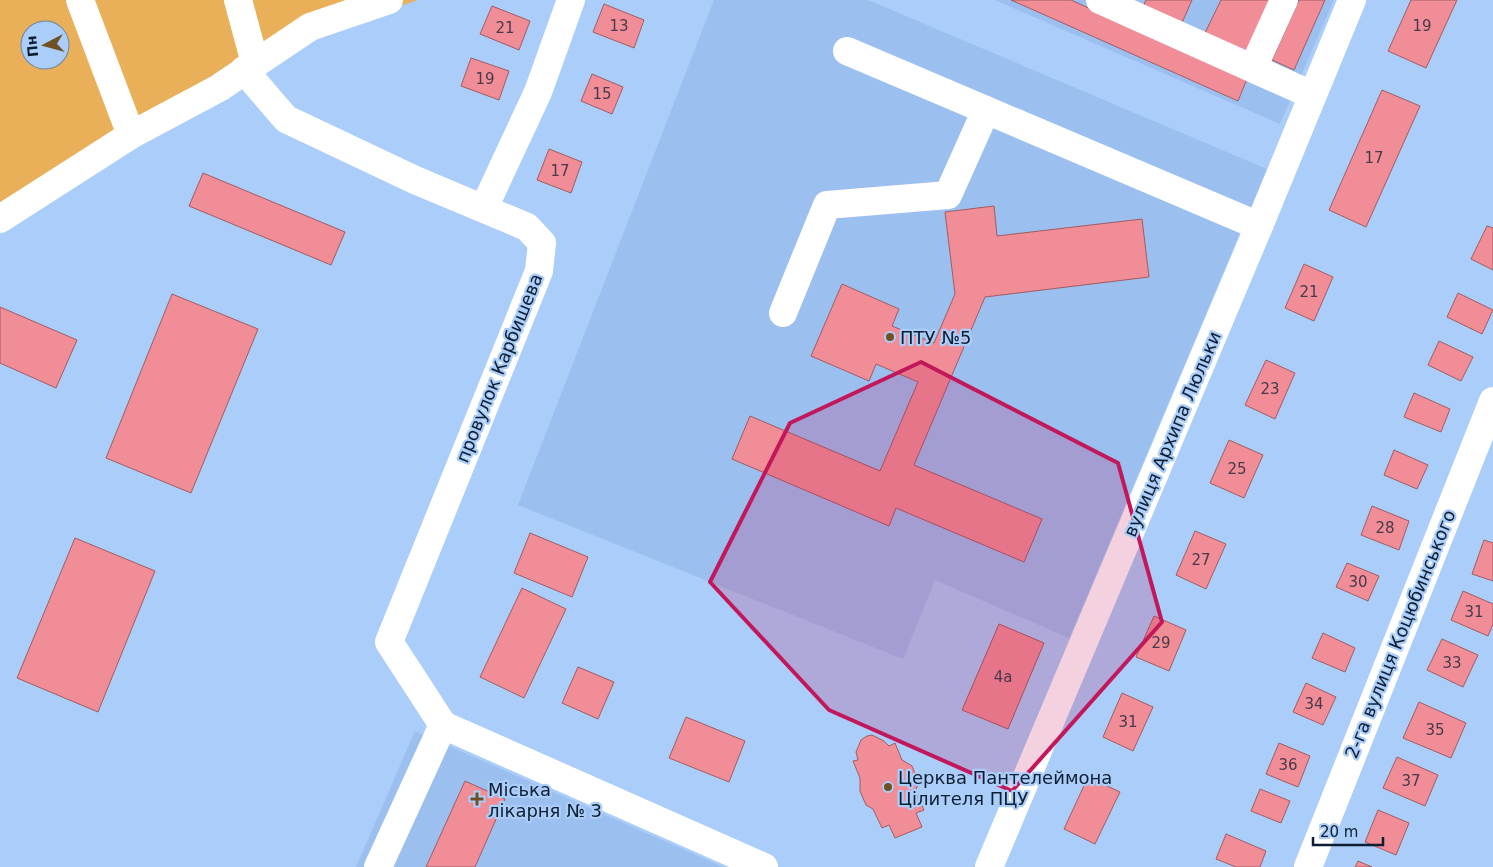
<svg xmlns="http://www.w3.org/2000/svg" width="1493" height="867" viewBox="0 0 1493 867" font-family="'DejaVu Sans',sans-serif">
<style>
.built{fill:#9bbfef}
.green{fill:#e9af59;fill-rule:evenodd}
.building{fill:#f18d96;stroke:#a05c62}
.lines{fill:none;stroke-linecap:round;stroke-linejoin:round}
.minor{stroke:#fff;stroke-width:28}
.marked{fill:#c2185b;fill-opacity:0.2;stroke:#c2185b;stroke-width:4;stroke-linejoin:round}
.poi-dot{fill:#6e5125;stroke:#abcdf9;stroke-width:2}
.labels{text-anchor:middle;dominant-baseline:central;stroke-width:4.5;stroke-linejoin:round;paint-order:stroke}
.number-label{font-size:15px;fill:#473a4b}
.poi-label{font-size:18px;fill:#0e1e32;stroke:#abcdf9;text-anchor:start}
.street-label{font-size:18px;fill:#0e1e32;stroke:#abcdf9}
</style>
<rect width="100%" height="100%" fill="#abcdf9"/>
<g class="built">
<path d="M714,0H868L1267,169L1069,638L935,580L903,659L518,505Z"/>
<path d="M995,0H1334L1280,124Z"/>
<path d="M415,731L723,867H356Z"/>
</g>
<path class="green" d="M0,0H418L233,62L0,213ZM30,30H60V60H30Z"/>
<g class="building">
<path d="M1011,0H1071L1247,79L1238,101Z"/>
<path d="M1146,0H1192L1181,25L1143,7Z"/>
<path d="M1221,0H1270L1245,55L1204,35Z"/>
<path d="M1299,0H1325L1294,70L1272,60Z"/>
<path d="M1411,0H1457L1426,68L1388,51Z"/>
<path d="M604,4L644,20L634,48L593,32Z"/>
<path d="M492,6L530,21L519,50L480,34Z"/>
<path d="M471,58L509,71L499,100L461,86Z"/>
<path d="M592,74L623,87L612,114L581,101Z"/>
<path d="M1382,90L1420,106L1366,227L1329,210Z"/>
<path d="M549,149L582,162L571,193L537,180Z"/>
<path d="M203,173L345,232L331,265L189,206Z"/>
<path d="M994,206L997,236L1142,219L1149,277L985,297L914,465L1042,519L1024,562L896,508L889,526L732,459L750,416L880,471L918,382L876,364L869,381L811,356L842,284L899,309L892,326L934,343L955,294L945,212Z"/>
<path d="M1487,226L1493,228V270L1471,259Z"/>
<path d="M1304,264L1333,277L1314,321L1285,308Z"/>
<path d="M1458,293L1493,310L1482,334L1447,317Z"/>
<path d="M172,294L258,329L191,493L106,458Z"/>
<path d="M0,307L77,340L56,388L0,363Z"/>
<path d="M1439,341L1473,357L1461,381L1428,365Z"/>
<path d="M1266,360L1295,373L1275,419L1245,405Z"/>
<path d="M1414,393L1450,409L1441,432L1404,417Z"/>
<path d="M1229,440L1263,455L1244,498L1210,483Z"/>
<path d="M1394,450L1428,465L1417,489L1384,475Z"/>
<path d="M1372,506L1409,521L1399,550L1361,535Z"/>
<path d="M1195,531L1226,544L1206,589L1176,575Z"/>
<path d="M530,533L588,557L572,597L514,573Z"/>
<path d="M75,538L155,571L98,712L17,678Z"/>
<path d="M1484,540L1493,543V581L1472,574Z"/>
<path d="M1347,563L1379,576L1368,601L1336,587Z"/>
<path d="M522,588L566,609L524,698L480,677Z"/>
<path d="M1463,591L1493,604V624L1488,636L1451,620Z"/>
<path d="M1154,616L1186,630L1169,671L1136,657Z"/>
<path d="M999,624L1044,643L1008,729L962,710Z"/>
<path d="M1323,633L1355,648L1345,672L1312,658Z"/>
<path d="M1442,639L1478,655L1463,687L1427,670Z"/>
<path d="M578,667L614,682L598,719L562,703Z"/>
<path d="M1306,683L1336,697L1323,725L1293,712Z"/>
<path d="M1122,693L1153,707L1133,751L1103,737Z"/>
<path d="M1419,702L1466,723L1451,758L1403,738Z"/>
<path d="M686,717L745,741L729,782L669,758Z"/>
<path d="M872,735L884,741L889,746L895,743L902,760L912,766L919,783L915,791L924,810L916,813L922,827L895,838L889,825L882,828L873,809L866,805L860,791V778L853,761L858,760L856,752L861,740L867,736Z"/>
<path d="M1279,743L1310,756L1298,787L1266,774Z"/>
<path d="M1397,757L1438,775L1425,806L1383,788Z"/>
<path d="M1088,777L1120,792L1095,844L1064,829Z"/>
<path d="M465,781L505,799L475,867H426Z"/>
<path d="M1260,789L1290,801L1281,823L1251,811Z"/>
<path d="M1378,810L1409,823L1396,855L1365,842Z"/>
<path d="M1226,834L1266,851L1260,867H1236L1216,859Z"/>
<path d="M1358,861L1372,867H1355Z"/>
</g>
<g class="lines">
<g class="minor">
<path d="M80,0L131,135"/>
<path d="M238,0L255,63"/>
<path d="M1100,0L1312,95"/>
<path d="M847,51L1259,226"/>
<path d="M1253,68L1284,0"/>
<path d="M244,70L286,119L415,180L527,227L542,243L539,271L389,642L443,725"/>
<path d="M484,208L538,92L571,0"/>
<path d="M0,219L131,135L219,88L310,27L389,0"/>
<path d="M783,313L827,205L948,195L986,110"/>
<path d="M443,725L764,867"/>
<path d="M378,867L443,725"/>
<path d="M989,867L1259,226L1352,0"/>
<path d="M1308,867L1493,401"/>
</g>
</g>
<path class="marked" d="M921,362L1118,463L1162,622L1012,791L829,710L710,582L790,423Z"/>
<g class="poi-dot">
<circle cx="890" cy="337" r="5"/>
<circle cx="888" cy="787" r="5"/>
<path d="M474.5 791.5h5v5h5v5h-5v5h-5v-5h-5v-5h5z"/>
</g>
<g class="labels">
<g class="number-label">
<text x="619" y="26">13</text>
<text x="1422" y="26">19</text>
<text x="505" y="28">21</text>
<text x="485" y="79">19</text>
<text x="602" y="94">15</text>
<text x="1374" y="158">17</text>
<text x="560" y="171">17</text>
<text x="1309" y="292">21</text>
<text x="1270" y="389">23</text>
<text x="1237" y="469">25</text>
<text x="1385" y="528">28</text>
<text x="1201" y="560">27</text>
<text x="1358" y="582">30</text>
<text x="1474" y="612">31</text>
<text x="1161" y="643">29</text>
<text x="1452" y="663">33</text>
<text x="1003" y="677">4а</text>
<text x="1314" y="704">34</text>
<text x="1128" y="722">31</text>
<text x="1435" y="730">35</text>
<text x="1288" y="765">36</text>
<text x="1411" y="781">37</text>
</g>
<g class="poi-label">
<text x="900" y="337">ПТУ №5</text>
<text x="898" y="777">Церква Пантелеймона<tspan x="898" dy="21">Цілителя ПЦУ</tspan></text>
<text x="488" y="789">Міська<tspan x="488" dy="21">лікарня № 3</tspan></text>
</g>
<g class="street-label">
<text transform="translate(499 368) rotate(-68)">провулок Карбишева</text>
<text transform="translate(1172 434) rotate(-67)">вулиця Архипа Люльки</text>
<text transform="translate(1400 634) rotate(-68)">2-га вулиця Коцюбинського</text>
</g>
</g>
<g transform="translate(45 45) rotate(264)"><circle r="24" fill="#abcdf9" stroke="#6c87a9"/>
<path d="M0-4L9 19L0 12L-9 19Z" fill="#6e5125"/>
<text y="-8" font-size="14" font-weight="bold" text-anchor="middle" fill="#0e1e32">Пн</text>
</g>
<path d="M1313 837v8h70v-8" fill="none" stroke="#0e1e32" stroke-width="2.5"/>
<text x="1320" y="837" font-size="15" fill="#0e1e32" stroke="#abcdf9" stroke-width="4" paint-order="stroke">20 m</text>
</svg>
